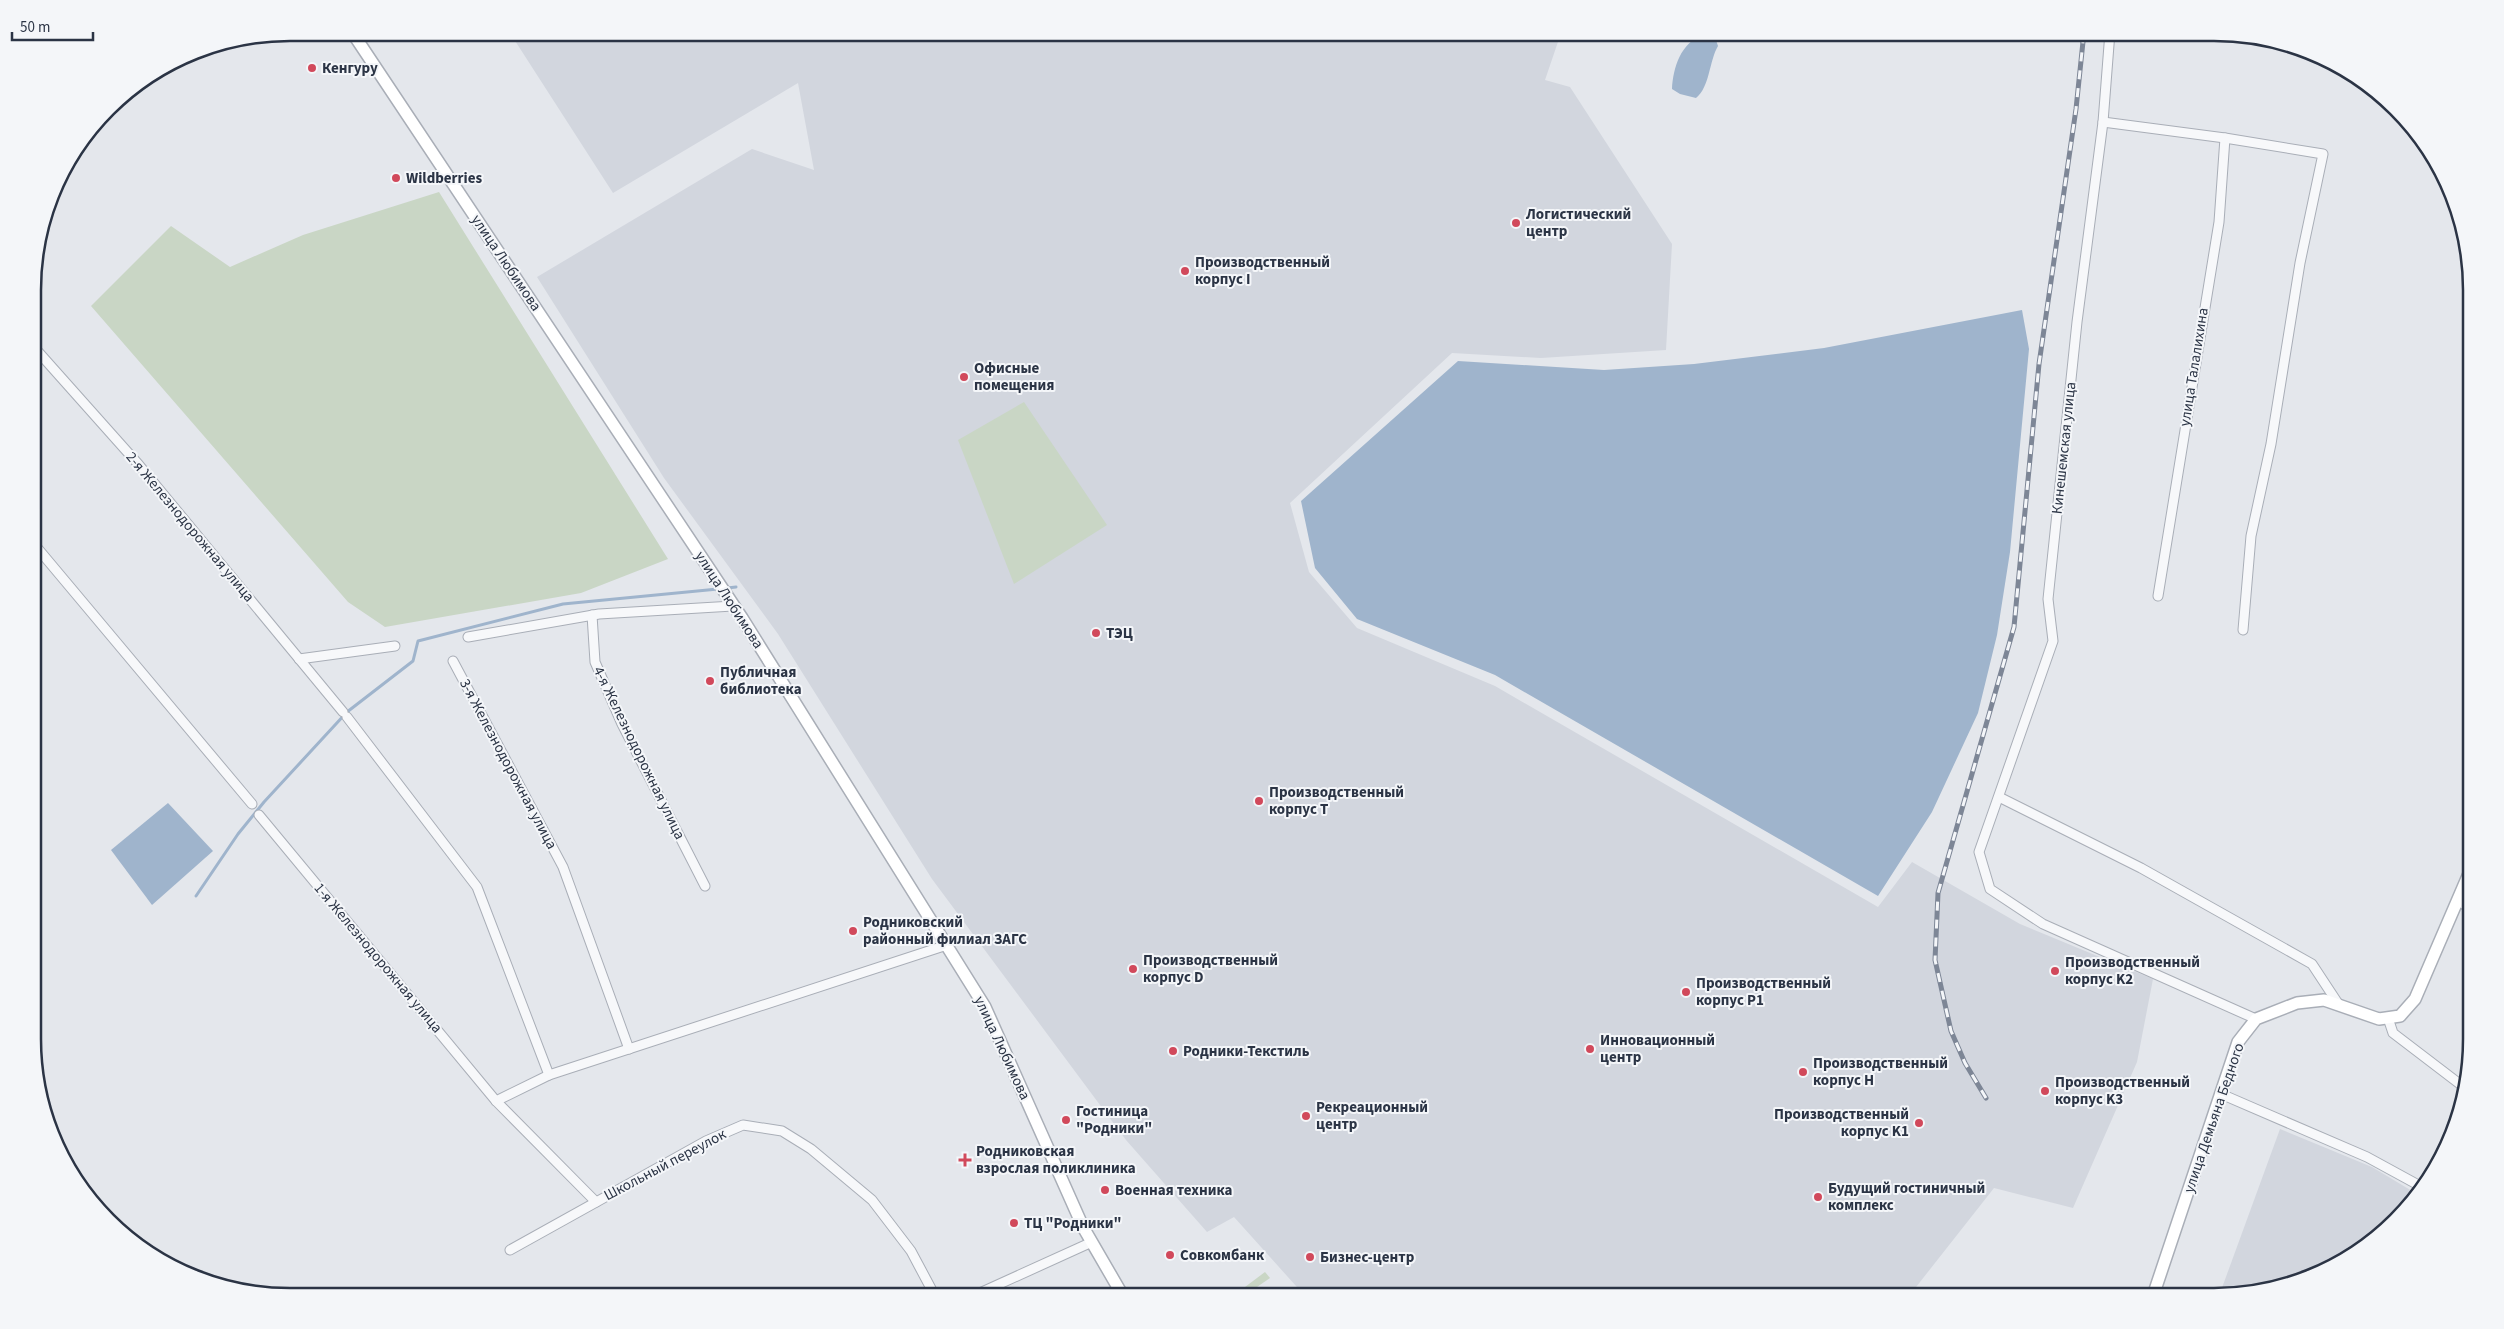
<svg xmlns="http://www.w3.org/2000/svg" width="2504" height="1329" viewBox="0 0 2504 1329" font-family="'Source Sans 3',sans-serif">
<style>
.built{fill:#d2d6de}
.green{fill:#c9d6c5}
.water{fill:#9fb4cc}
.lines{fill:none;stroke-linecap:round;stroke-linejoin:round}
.stream{stroke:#9fb4cc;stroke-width:3}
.street-casing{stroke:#a9aeb7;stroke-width:11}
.secondary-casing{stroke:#a9aeb7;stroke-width:14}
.street{stroke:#f7f8fa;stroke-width:9}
.secondary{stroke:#fff;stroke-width:11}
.rail-casing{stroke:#7d8696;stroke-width:5}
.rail{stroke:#f4f6f9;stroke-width:3;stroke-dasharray:9;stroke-linecap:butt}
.poi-dot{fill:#d1495b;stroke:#f4f6f9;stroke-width:2}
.labels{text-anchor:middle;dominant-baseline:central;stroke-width:4;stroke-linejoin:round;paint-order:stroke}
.poi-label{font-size:15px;font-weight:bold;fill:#2b3445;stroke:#f4f6f9;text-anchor:start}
.street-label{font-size:15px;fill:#2b3445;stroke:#f4f6f9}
.rim{fill:none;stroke:#2b3445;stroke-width:2.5}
</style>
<rect width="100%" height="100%" fill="#e4e7ec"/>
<g class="built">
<path d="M510,33H1561L1545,80L1570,87L1672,244L1666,350L1541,358L1452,353L1290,503L1309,572L1357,628L1495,686L1878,907L1912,862L2020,924L2153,979L2137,1062L2073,1208L1994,1188L1909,1296H1305L1234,1217L1207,1232L1126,1140L932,879L778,634L664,478L537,277L752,149L814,170L798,83L613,193Z"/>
<path d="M2280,1129L2372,1167L2417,1194L2407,1209L2357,1253L2296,1283L2230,1296H2219Z"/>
</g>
<g class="green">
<path d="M439,192L668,559L581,593L385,627L348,602L91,306L171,226L230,267L303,235Z"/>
<path d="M1024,402L1107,525L1014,584L958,440Z"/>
<path d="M1265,1272L1270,1278L1244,1296H1233Z"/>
</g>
<g class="water">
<path d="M1703,35L1716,40L1718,46C1709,61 1710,87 1696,98L1680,94L1672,89C1673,68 1681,42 1703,35Z"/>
<path d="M2022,310L2029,349L2010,552L1997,635L1978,713L1932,812L1878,896L1495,675L1357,619L1315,568L1301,501L1458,361L1604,370L1694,364L1824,348Z"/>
<path d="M168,803L213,851L152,905L111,850Z"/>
</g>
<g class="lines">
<g class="stream">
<path d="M727,588L736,587"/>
<path d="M196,896L238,834L264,802L347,712L413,661L418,641L563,604L718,589"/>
</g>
<defs>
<g id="street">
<path d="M2110,32L2103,122L2077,322L2048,599L2053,641L1979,852L1990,889L2043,924L2256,1019"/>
<path d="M2103,122L2225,138L2323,154L2300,263L2271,444L2251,536L2243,630"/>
<path d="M33,346L139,465L343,712"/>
<path d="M34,544L252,804"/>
<path d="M2158,596L2219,222L2225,138"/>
<path d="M592,615L595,662L622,724L705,886"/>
<path d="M468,637L599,614L733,606"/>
<path d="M299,659L395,646"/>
<path d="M453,661L563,867L629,1049"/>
<path d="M347,717L477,887L549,1075"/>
<path d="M1999,797L2141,868L2312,964L2339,1005"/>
<path d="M259,815L496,1101L596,1202"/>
<path d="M2458,900L2471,910"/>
<path d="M2388,1018L2393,1033L2465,1088"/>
<path d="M2221,1094L2367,1157L2422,1187"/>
<path d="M496,1101L549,1075L947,945"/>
<path d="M510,1250L706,1141L743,1125L782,1131L811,1149L872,1200L911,1251L935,1296"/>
<path d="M973,1296L1092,1242"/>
</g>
<g id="secondary">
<path d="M352,32L742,618L985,1007L1083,1227L1123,1296"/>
<path d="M2153,1296L2238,1042L2256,1019L2297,1003L2324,1000L2379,1019L2400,1016L2415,999L2471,869"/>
</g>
</defs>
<use href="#street" class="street-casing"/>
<use href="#secondary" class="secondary-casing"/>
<use href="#street" class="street"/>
<use href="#secondary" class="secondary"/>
<defs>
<path id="rail" d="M1986,1098L1965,1063L1951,1031L1935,960L1938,893L2014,627L2039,364L2076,109L2084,32"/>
</defs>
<use href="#rail" class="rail-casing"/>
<use href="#rail" class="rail"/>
</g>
<g class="poi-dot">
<circle cx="312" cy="68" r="5"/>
<circle cx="396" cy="178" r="5"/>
<circle cx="1516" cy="223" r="5"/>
<circle cx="1185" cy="271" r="5"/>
<circle cx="964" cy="377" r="5"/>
<circle cx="1096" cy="633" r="5"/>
<circle cx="710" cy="681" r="5"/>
<circle cx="1259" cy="801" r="5"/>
<circle cx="853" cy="931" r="5"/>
<circle cx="1133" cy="969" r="5"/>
<circle cx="2055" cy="971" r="5"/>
<circle cx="1686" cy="992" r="5"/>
<circle cx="1590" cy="1049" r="5"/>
<circle cx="1173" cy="1051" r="5"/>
<circle cx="1803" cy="1072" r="5"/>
<circle cx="2045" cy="1091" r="5"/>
<circle cx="1306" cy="1116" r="5"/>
<circle cx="1066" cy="1120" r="5"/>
<circle cx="1919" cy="1123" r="5"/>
<path d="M962.5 1152.5h5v5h5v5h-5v5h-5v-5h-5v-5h5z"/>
<circle cx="1105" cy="1190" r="5"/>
<circle cx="1818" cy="1197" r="5"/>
<circle cx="1014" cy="1223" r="5"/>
<circle cx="1170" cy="1255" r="5"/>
<circle cx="1310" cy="1257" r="5"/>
</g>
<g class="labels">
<g class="poi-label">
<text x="322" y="68">Кенгуру</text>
<text x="406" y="178">Wildberries</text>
<text x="1526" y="214">Логистический<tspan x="1526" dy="17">центр</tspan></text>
<text x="1195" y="262">Производственный<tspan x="1195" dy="17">корпус I</tspan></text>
<text x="974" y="368">Офисные<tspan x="974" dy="17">помещения</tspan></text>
<text x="1106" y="633">ТЭЦ</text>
<text x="720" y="672">Публичная<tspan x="720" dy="17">библиотека</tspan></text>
<text x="1269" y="792">Производственный<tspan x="1269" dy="17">корпус T</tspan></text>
<text x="863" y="922">Родниковский<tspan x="863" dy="17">районный филиал ЗАГС</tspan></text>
<text x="1143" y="960">Производственный<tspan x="1143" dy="17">корпус D</tspan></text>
<text x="2065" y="962">Производственный<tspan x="2065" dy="17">корпус K2</tspan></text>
<text x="1696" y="983">Производственный<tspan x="1696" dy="17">корпус P1</tspan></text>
<text x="1600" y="1040">Инновационный<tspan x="1600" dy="17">центр</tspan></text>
<text x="1183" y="1051">Родники-Текстиль</text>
<text x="1813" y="1063">Производственный<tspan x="1813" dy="17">корпус H</tspan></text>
<text x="2055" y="1082">Производственный<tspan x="2055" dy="17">корпус K3</tspan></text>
<text x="1316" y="1107">Рекреационный<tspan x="1316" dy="17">центр</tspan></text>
<text x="1076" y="1111">Гостиница<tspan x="1076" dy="17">"Родники"</tspan></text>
<text x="1909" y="1114" text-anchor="end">Производственный<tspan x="1909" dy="17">корпус K1</tspan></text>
<text x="976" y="1151">Родниковская<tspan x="976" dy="17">взрослая поликлиника</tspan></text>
<text x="1828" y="1188">Будущий гостиничный<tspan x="1828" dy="17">комплекс</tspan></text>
<text x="1115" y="1190">Военная техника</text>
<text x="1024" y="1223">ТЦ "Родники"</text>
<text x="1180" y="1255">Совкомбанк</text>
<text x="1320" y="1257">Бизнес-центр</text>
</g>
<g class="street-label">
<text transform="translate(506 263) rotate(56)">улица Любимова</text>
<text transform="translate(2194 367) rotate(-81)">улица Талалихина</text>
<text transform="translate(2064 448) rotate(-84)">Кинешемская улица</text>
<text transform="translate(190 527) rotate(50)">2-я Железнодорожная улица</text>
<text transform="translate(729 600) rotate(57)">улица Любимова</text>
<text transform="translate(639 753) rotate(64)">4-я Железнодорожная улица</text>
<text transform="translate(508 764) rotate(62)">3-я Железнодорожная улица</text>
<text transform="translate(378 958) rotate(50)">1-я Железнодорожная улица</text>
<text transform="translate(1002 1048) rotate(65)">улица Любимова</text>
<text transform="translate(2214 1118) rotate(-71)">улица Демьяна Бедного</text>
<text transform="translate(665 1165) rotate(-28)">Школьный переулок</text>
</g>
</g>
<path d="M0 0H2504V1329H0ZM290 41H2214A249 249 0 0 1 2463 290V1039A249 249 0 0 1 2214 1288H290A249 249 0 0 1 41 1039V290A249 249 0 0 1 290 41Z" fill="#f4f6f9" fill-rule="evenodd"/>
<path class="rim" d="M290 41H2214A249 249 0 0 1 2463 290V1039A249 249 0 0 1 2214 1288H290A249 249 0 0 1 41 1039V290A249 249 0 0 1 290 41Z"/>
<path d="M12 32v8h81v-8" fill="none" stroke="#2b3445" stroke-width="2.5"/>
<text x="20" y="32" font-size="15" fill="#2b3445" stroke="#f4f6f9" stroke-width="4" paint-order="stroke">50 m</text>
</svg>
